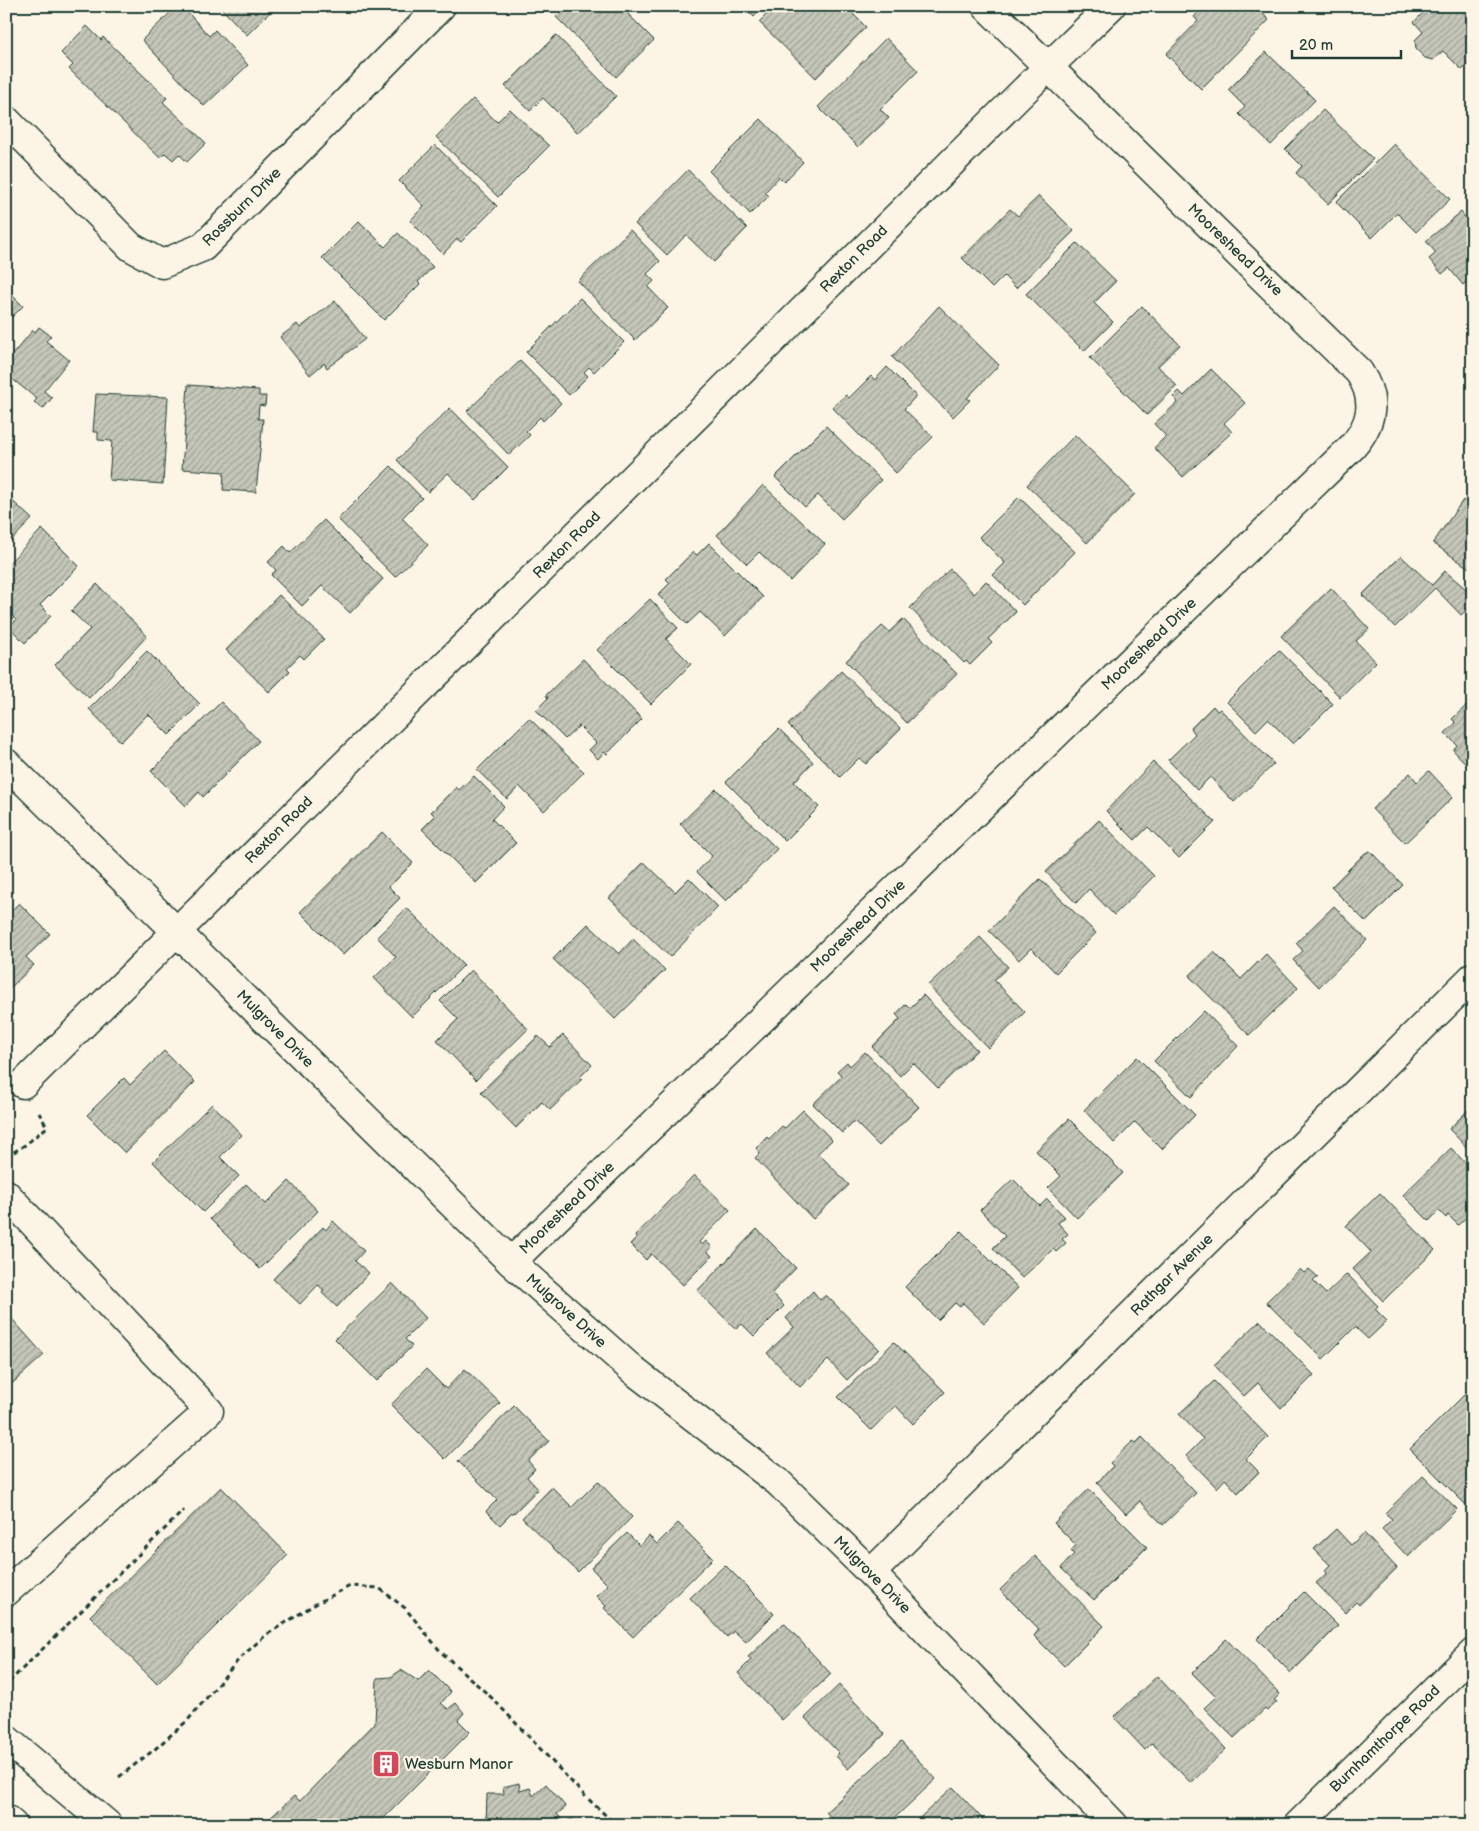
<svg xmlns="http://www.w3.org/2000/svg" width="1479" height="1831" viewBox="0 0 1479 1831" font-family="'Balsamiq Sans',sans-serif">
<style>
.building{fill:url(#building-hatch);stroke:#1f3d34}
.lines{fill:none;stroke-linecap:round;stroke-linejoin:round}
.minor-casing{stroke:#1f3d34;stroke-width:31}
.major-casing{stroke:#1f3d34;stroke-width:31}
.path{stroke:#1f3d34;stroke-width:3;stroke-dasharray:5 4;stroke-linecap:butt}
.minor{stroke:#fcf5e5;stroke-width:28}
.major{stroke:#fcf5e5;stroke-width:28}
.labels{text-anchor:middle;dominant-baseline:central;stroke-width:4.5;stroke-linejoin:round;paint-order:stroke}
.street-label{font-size:15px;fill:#1f3d34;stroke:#fcf5e5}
.poi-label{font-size:15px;fill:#1f3d34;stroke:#fcf5e5;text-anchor:start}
</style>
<defs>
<pattern id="building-hatch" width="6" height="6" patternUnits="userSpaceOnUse" patternTransform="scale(1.25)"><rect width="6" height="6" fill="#c5c7b9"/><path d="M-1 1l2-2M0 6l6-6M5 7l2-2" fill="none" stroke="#9fa397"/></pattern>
</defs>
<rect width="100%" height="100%" fill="#fcf5e5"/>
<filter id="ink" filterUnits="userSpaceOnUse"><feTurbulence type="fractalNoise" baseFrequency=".02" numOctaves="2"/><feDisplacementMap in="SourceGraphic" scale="10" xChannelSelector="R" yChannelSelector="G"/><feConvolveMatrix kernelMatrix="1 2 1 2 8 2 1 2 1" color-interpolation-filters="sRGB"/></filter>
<g filter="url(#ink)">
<g class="building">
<path d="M169,6H182L209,36L215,30L248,65L204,106L142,40L173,10Z"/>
<path d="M219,6H276L247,35Z"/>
<path d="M567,6H620L654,40L616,77L556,17Z"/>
<path d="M743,6H764L754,17Z"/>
<path d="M775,6H845L866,27L816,78L759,22Z"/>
<path d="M1204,6H1255L1269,20L1201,89L1166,54L1198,21L1194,17Z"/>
<path d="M1430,6H1473V60L1462,70L1443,51L1433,60L1425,58L1416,49L1415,40L1423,32L1414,22Z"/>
<path d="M87,26L101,40L103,37L167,98L163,102L206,143L187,162L179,154L173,160L165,153L160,158L69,69L73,65L61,53Z"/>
<path d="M556,35L616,96L578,133L543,98L530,111L505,86Z"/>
<path d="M886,38L918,71L880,109L889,118L858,147L818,107Z"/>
<path d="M1266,52L1315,100L1271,145L1239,114L1245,107L1228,90Z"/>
<path d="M473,99L497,122L510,109L549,146L498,197L436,137Z"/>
<path d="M1323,110L1373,159L1328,204L1296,173L1302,166L1285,149Z"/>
<path d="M761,119L803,162L784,182L779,177L765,192L769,196L750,214L709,171Z"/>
<path d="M1394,144L1450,199L1416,232L1397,213L1372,238L1336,202Z"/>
<path d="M435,145L497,206L461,242L457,239L443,254L410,221L424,206L399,181Z"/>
<path d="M688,170L747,228L714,262L686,235L667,255L635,224Z"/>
<path d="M1039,196L1074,231L1016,288L1004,276L992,288L962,258L1010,209L1018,216Z"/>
<path d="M1461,212L1473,227V276L1463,285L1449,268L1442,274L1429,259L1436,253L1426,241Z"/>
<path d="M359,221L385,247L398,233L433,267L418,282L420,284L384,320L322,258Z"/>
<path d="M630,230L660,261L647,274L654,281L648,287L668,308L635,340L578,281Z"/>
<path d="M1077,243L1116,281L1094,303L1113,322L1084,351L1026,294Z"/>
<path d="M6,289L23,306L6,323Z"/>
<path d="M580,298L624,342L594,372L589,367L584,372L588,376L569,395L526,352Z"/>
<path d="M335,301L365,339L327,368L324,363L310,375L280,337L297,324L300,328Z"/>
<path d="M939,306L999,365L967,398L970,400L953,417L892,357Z"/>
<path d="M1142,306L1180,345L1158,366L1177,386L1147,415L1090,358Z"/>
<path d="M39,327L51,336L46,341L69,360L44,391L52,398L43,409L34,402L37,399L6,374V362L33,330L35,332Z"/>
<path d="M520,361L561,403L543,421L540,417L526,431L530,435L509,455L467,411Z"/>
<path d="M887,367L916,396L904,409L933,437L896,473L832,407L846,395L849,398L871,376L875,380Z"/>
<path d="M1211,369L1245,403L1224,423L1232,432L1183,477L1154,448L1166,436L1154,424L1178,402L1173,397L1179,391L1184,396Z"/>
<path d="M188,385L259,390V396H266L265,406L259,405L258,419H263L256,492L223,490L224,472L182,469Z"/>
<path d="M96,394L168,397L163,484L109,480L112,441L98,440V432H93Z"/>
<path d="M450,408L508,467L475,500L448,473L428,492L397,460Z"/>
<path d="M826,426L881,480L842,519L818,495L805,507L775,477Z"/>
<path d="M1075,435L1135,494L1087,543L1027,485Z"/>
<path d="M391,466L422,498L402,518L428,545L395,577L338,519Z"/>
<path d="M763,485L825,544L790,581L759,552L747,564L717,535Z"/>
<path d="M6,495L32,519L6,546Z"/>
<path d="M1019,497L1075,552L1023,605L993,575L1005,563L979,537Z"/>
<path d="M1470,498L1473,500V571L1433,543L1463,500L1467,503Z"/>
<path d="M324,520L383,579L350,613L322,586L302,606L271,575L276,570L268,562L284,546L290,553Z"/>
<path d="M42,529L79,566L40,605L51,616L25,643L9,627L16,620L6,610V566Z"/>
<path d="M709,543L763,597L725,636L700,612L687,624L658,595L670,583L666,579L693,552L697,555Z"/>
<path d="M1401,556L1432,585L1445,571L1473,595V604L1461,615L1435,588L1395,627L1362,595Z"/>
<path d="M950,569L974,594L986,581L1016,612L988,639L992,643L970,665L966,661L964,663L910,608Z"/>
<path d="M97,584L147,636L89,698L55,665L90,629L71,611Z"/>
<path d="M1331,588L1369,629L1356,641L1376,662L1340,697L1281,636Z"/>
<path d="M279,595L324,639L304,659L300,655L287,668L290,671L269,692L226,650Z"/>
<path d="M650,599L678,628L666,639L691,664L651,704L597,650Z"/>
<path d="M903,619L957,674L907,723L846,661L882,626L889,632Z"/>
<path d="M1279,650L1333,704L1293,744L1268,719L1256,731L1227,702Z"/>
<path d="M147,651L200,704L169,735L148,714L121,742L89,709Z"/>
<path d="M583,659L642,719L607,754L604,752L598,759L589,750L596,743L579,726L565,739L536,710L548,698L546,695Z"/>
<path d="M841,671L901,729L866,764L859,758L840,777L788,725Z"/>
<path d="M221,702L259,741L203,797L199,792L186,806L151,771Z"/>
<path d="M1213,706L1217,711L1220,709L1274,764L1234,802L1210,777L1197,790L1168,760L1195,734L1191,728Z"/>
<path d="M1466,706L1473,713V771L1453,750L1457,745L1445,733L1456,723L1452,719Z"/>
<path d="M529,718L584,772L544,811L519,786L507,799L477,770Z"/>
<path d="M779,729L813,762L794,782L819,807L785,841L726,782Z"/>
<path d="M1153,762L1215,822L1179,858L1148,827L1135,840L1106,811Z"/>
<path d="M1429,771L1453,797L1405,843L1372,809L1410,773L1417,782Z"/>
<path d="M474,776L504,806L492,819L516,843L476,883L422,829L435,816L431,812L456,787L459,790Z"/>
<path d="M716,789L777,849L726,901L697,872L712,856L680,824Z"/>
<path d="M1099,820L1154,876L1114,915L1089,889L1076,903L1046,872Z"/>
<path d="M382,832L413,863L389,887L400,898L343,955L300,912Z"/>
<path d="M1370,851L1403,885L1366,922L1331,887L1365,853Z"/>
<path d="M644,862L675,892L689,878L718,907L670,957L609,898Z"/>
<path d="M1040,879L1096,933L1056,973L1031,948L1019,960L989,931Z"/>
<path d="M19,903L50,934L26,957L34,965L6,992V916Z"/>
<path d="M1334,906L1367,940L1319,987L1293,960L1303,951L1296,943Z"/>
<path d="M407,908L464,965L412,1017L374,978L396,957L377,937Z"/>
<path d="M588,924L619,954L633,939L665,970L615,1019L553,959Z"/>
<path d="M980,937L1008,967L994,980L1025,1012L988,1048L928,985Z"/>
<path d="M1214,952L1241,979L1266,954L1298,988L1249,1035L1189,976Z"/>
<path d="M471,970L528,1029L476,1080L437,1040L458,1019L440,1001Z"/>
<path d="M923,995L977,1050L938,1088L913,1063L900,1076L872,1047L900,1019L896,1014L906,1004L910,1008Z"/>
<path d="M1204,1011L1238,1046L1191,1097L1154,1061Z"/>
<path d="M563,1035L592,1065L580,1077L582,1079L550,1110L542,1102L516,1128L481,1092L538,1036L550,1047Z"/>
<path d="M164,1051L195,1082L125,1153L87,1115L124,1078L130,1085Z"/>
<path d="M865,1052L919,1107L879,1146L854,1121L842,1133L813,1104L842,1076L837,1071L847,1062L850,1066Z"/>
<path d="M1137,1057L1195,1115L1162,1149L1135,1122L1114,1143L1084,1110Z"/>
<path d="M212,1104L242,1135L220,1157L239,1176L203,1212L153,1162Z"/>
<path d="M1473,1105V1154L1449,1129Z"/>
<path d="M803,1110L832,1140L818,1153L849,1185L813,1219L755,1158L760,1153L756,1148L767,1137L769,1139L782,1126L785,1128Z"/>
<path d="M1069,1119L1123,1173L1077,1218L1048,1188L1061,1176L1036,1151Z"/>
<path d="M1451,1148L1473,1171V1211L1458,1225L1448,1215L1446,1218L1439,1211L1429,1221L1403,1195Z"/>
<path d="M694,1175L730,1210L699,1242L702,1245L706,1241L712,1247L708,1252L712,1256L683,1285L651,1254L646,1260L630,1244L636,1238L635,1236Z"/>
<path d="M1013,1179L1040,1206L1047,1199L1065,1217L1058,1223L1068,1234L1062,1239L1066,1243L1056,1252L1053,1249L1022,1278L993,1248L1005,1236L980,1210Z"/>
<path d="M289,1181L318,1211L260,1269L210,1219L246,1184L266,1204Z"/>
<path d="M1380,1193L1435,1250L1383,1301L1353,1269L1371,1252L1346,1226Z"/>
<path d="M333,1221L364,1251L355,1261L369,1273L337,1307L322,1293L324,1290L318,1285L300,1304L273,1279L323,1227L326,1230Z"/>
<path d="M757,1229L796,1268L772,1293L784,1306L754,1336L742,1324L736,1329L697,1291Z"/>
<path d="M961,1231L1018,1288L984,1323L963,1303L960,1307L955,1303L938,1320L905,1287Z"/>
<path d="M1300,1269L1304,1273L1309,1269L1318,1277L1313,1281L1326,1294L1347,1274L1378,1306L1375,1309L1387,1321L1368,1339L1355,1327L1323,1359L1266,1302Z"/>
<path d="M392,1283L426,1318L405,1339L412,1346L377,1381L335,1339Z"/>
<path d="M813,1291L820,1300L826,1295L879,1349L847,1380L828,1360L800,1387L767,1353L794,1327L786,1318Z"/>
<path d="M6,1312L44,1355L6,1389Z"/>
<path d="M1260,1321L1314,1375L1281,1408L1258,1383L1244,1396L1214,1365Z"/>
<path d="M894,1342L945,1392L913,1424L896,1406L871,1430L838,1397Z"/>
<path d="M426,1369L446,1389L465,1369L500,1403L445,1459L391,1405Z"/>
<path d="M1214,1381L1268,1437L1246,1459L1259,1472L1238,1493L1225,1479L1217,1488L1186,1456L1203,1439L1179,1414Z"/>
<path d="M1464,1395L1473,1404V1504L1469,1508L1410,1449Z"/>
<path d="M514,1406L549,1441L528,1461L535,1469L527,1477L538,1489L514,1513L513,1512L500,1525L486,1511L497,1500L458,1461Z"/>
<path d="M1142,1437L1196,1493L1163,1525L1140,1501L1126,1514L1097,1483L1113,1466L1110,1463L1133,1441L1136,1443Z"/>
<path d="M1423,1476L1457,1509L1408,1557L1382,1529L1392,1519L1385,1513Z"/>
<path d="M598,1481L632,1517L578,1572L522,1518L552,1487L572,1507Z"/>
<path d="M221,1487L288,1555L157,1684L90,1616Z"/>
<path d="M1089,1489L1147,1547L1094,1600L1061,1568L1074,1554L1071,1551L1076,1545L1054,1523Z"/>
<path d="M678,1523L713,1558L633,1637L604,1608L606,1606L596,1596L608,1585L591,1568L627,1533L640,1546L649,1536L657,1544Z"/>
<path d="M1336,1529L1351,1545L1364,1533L1397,1568L1359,1605L1356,1602L1345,1613L1316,1583L1327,1573L1325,1570L1330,1565L1314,1549Z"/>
<path d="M1035,1556L1104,1626L1064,1666L1034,1636L1039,1629L1000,1590Z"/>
<path d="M725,1565L774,1614L746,1642L734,1631L727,1637L690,1598Z"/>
<path d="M1304,1592L1338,1626L1291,1673L1257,1639Z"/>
<path d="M784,1623L831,1674L782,1720L738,1673L751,1660L748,1657Z"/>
<path d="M1226,1639L1280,1694L1274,1700L1277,1702L1267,1711L1265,1709L1234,1738L1204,1708L1216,1697L1192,1673Z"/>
<path d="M401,1670L418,1681L429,1670L451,1692L441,1703L448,1709L456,1703L464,1713L458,1720L470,1732L382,1820L387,1825H275L269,1819L294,1796L300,1801L375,1723L377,1678L391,1677Z"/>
<path d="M1157,1676L1226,1749L1191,1783L1152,1743L1145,1750L1114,1717Z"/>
<path d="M839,1685L885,1734L848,1769L836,1756L839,1753L805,1718Z"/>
<path d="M901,1742L936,1779L887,1825H838L826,1812Z"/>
<path d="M519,1783L520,1791L530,1788L533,1796L546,1784L566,1807L557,1814L564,1822L572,1819L579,1825H486L487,1794H504L503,1787Z"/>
<path d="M953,1787L988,1825H912Z"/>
</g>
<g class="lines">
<defs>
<g id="minor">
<path d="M6,120L131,247L162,264L203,247L441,6"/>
<path d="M6,763L511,1262L634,1371L778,1482L871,1573L1114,1825"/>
<path d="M23,1084L1048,67L1111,6"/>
<path d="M6,1194L209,1411L6,1592"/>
<path d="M511,1262L1352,447C1373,423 1377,399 1359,372L986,6"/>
<path d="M871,1573L1473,977"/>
</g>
<g id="major">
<path d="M6,1739L108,1825"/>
<path d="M6,1819L13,1825"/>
<path d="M1298,1825L1473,1653"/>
</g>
</defs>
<use href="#minor" class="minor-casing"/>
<use href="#major" class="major-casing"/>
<g class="path">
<path d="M6,1157L25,1145L47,1127L39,1113"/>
<path d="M9,1682L184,1510"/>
<path d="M119,1777L155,1749L188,1720L240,1658L266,1635L312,1606L350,1586L379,1588L405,1608L441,1652L493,1699L584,1795L616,1825"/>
</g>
<use href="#minor" class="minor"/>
<use href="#major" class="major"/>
</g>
</g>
<defs>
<symbol id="building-square" viewBox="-11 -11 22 22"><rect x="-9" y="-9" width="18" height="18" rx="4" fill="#d1495b" stroke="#fcf5e5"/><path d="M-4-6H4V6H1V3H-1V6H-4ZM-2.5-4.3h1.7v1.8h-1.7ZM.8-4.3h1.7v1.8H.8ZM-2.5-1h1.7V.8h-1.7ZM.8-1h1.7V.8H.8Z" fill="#fff"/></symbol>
</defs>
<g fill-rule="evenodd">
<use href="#building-square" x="370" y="1748" width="32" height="32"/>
</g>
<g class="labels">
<g class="street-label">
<text transform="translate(242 207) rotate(-45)">Rossburn Drive</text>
<text transform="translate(1235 250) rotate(44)">Mooreshead Drive</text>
<text transform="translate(854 259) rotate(-45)">Rexton Road</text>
<text transform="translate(567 545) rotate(-45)">Rexton Road</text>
<text transform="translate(1149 644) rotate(-44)">Mooreshead Drive</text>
<text transform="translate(279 830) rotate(-45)">Rexton Road</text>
<text transform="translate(858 926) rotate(-44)">Mooreshead Drive</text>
<text transform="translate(275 1029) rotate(45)">Mulgrove Drive</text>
<text transform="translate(567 1208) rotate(-44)">Mooreshead Drive</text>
<text transform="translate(1172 1275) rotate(-45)">Rathgar Avenue</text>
<text transform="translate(566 1311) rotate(42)">Mulgrove Drive</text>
<text transform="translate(872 1575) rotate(45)">Mulgrove Drive</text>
<text transform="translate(1385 1739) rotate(-44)">Burnhamthorpe Road</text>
</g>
<g class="poi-label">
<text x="405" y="1764">Wesburn Manor</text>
</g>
</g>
<rect width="1479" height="1831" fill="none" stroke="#fcf5e5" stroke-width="25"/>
<rect x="12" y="12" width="1454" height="1806" fill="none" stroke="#1f3d34" stroke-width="2" filter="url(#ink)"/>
<path d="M1292 50v8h109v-8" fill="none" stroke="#1f3d34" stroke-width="2.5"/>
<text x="1299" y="50" font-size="15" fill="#1f3d34" stroke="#fcf5e5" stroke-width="4" paint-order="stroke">20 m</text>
</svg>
